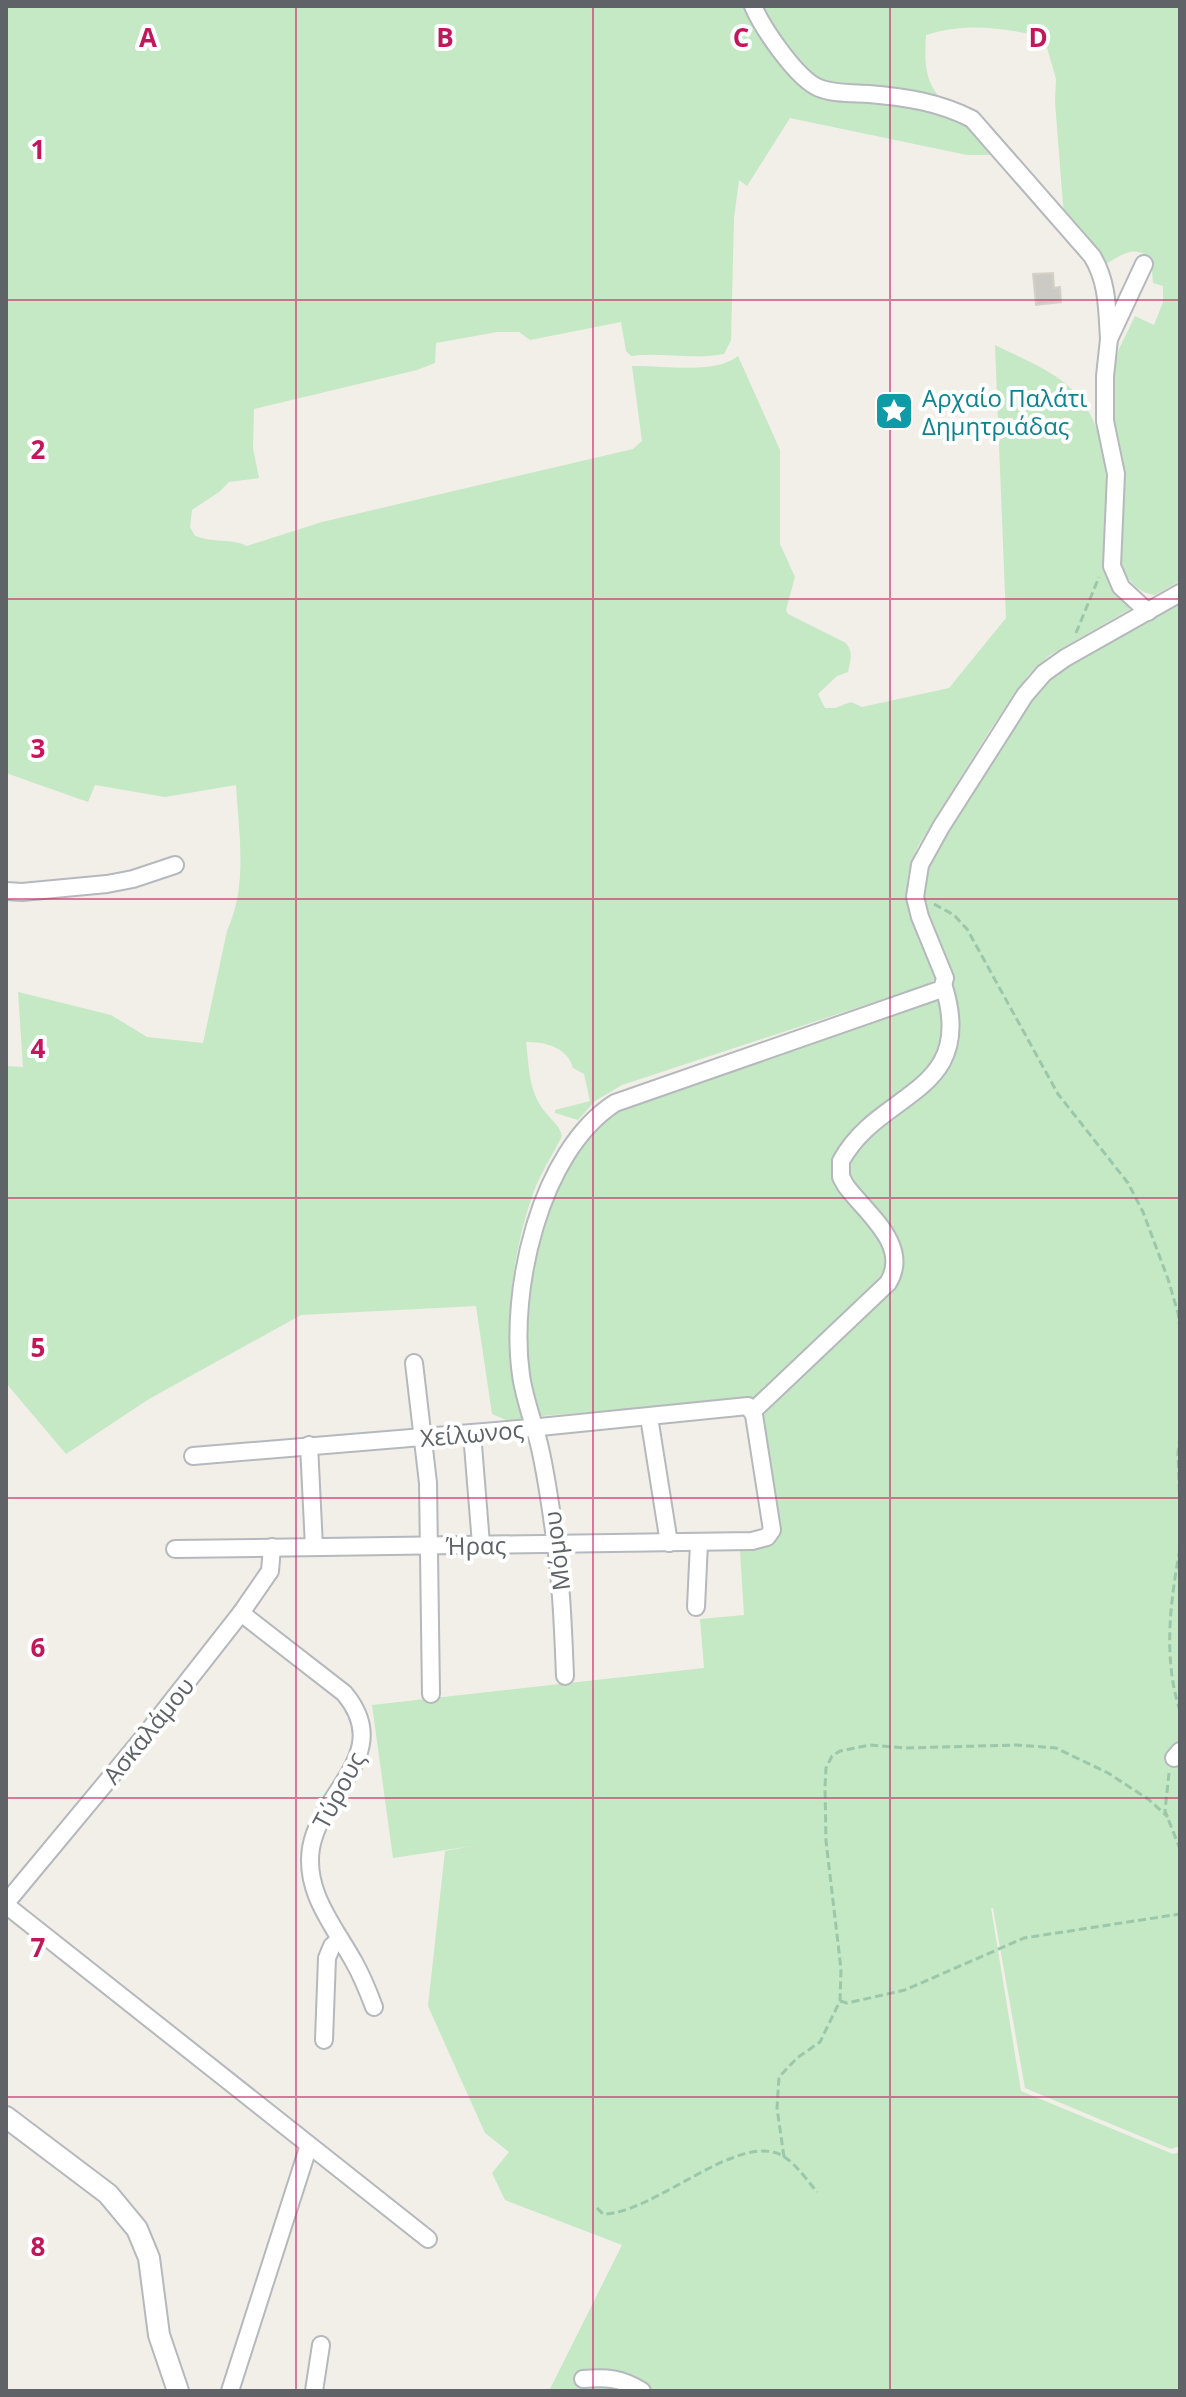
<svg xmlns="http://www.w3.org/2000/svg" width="1186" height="2397" viewBox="0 0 1186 2397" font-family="'Open Sans',sans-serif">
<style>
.green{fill:#c5e8c5}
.building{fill:#cccac5;stroke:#d6d1c6;stroke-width:2}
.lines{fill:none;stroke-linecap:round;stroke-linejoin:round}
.minor-casing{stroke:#b5b8bc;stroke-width:20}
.tertiary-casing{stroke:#b5b8bc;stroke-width:24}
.path{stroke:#9cc7a9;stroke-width:3;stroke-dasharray:8 4;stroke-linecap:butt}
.minor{stroke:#fff;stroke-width:16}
.tertiary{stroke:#fff;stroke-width:20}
.grid{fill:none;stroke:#c2185b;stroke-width:2;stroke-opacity:0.55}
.labels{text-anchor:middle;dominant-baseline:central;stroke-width:8;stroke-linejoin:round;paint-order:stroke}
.culture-label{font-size:24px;fill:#0d838f;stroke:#fff;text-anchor:start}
.street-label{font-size:24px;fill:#5f6368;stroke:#fff}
.grid-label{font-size:26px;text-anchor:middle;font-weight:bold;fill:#c2185b;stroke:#fff;stroke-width:8;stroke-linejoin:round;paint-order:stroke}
</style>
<rect width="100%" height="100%" fill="#f1efe8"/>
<g class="green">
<path d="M6,6H1180V581L1155,595C1136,593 1126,577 1118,561L1111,379L1119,349L1135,316L1154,325L1163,302V286L1153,283L1151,259C1134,244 1122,255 1106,264L1064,217L1055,102L1056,79L1044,37C1003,28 966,22 926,35C925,52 924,71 932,86C944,111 986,137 1008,155H967L790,118L747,186L739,180L734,218L731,340L724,354C693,360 662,352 631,356L626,351L621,322L530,340L519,332H497L436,343L435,363L417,370L254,409L253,448L259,478L229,482L219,492L192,510L190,527L195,536C213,543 231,538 247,546L322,522L633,449L642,441L632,366C661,365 715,375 738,356L780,450V544L795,577L786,610L788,614L846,643C854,654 850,660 848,672L837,676L818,694L825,708H835L851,702L862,707L949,688L1006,618L995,345C1022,359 1059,372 1078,396C1107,432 1108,475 1105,519C1104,535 1102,552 1106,568C1111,585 1122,595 1130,609L1050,655L1029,674L990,730L918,846C899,888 907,910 925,950C930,960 936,969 935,979L929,984L622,1085L595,1101L578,1120L555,1113V1110L590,1101L584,1074L573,1068C567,1047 546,1042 526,1042C529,1064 528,1085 540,1105C547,1117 559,1123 562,1136C554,1153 543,1169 536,1186C518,1231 507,1297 510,1345C511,1363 524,1407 521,1419L506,1420L492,1414L476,1306L301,1315L149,1399L66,1454L6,1383V1066L23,1067L18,992L111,1015L147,1037L203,1043L227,931C248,885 239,835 236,785L165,797L95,785L88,802L6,773Z"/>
<path d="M1180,600V2146L1171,2149L1025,2088L993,1908L950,1911L991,1908L1021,2091L1173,2154L1180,2152V2391H549L622,2245L505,2200L492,2173L509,2152L485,2133L428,2006L445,1851L472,1846L393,1858L372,1705L704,1668L700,1619L744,1615L740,1551L771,1546L779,1534L780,1525L757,1401L747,1399L541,1416C531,1399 530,1375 528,1356C523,1269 545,1159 623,1107L953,990C960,970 927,923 925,897C922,852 959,810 982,775C1000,747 1018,719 1036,692L1056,672Z"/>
</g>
<path class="building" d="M1053,273L1054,288L1060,287L1061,302L1036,305L1033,274Z"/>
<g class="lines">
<defs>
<g id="minor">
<path d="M753,6C763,29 797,79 819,88C834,94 853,93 869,94C905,97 939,102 972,119L1092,256C1108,282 1107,309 1109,339"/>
<path d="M1144,264L1109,339L1105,376V421L1116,474L1112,566L1121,587L1148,612"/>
<path d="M6,891L22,892L107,884L133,879L175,865"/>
<path d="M414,1363L428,1483L431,1694"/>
<path d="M753,1411L888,1283C911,1246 867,1214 846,1186L841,1177V1161C879,1090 977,1095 944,987"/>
<path d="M649,1417L669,1543"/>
<path d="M472,1433L481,1544"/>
<path d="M309,1445L314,1547"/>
<path d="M175,1549L752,1541L767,1537L772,1530L754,1415L748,1406L530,1428L193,1456"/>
<path d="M696,1607L699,1543"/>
<path d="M241,1613L344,1693C395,1753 321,1790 311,1848C304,1892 334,1926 354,1962C362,1976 368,1991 374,2007"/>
<path d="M565,1676C563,1625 561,1575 553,1524C549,1496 545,1467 538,1440C532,1418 524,1397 521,1375C509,1291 539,1152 615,1103L942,989L945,978L920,917L915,897L920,865L941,827L1025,695L1044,673L1065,658L1180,593"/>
<path d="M1174,1758L1180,1751"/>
<path d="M6,1903L143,1738L241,1613L270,1571L272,1547"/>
<path d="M6,1905L428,2239"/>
<path d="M324,2040L327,1958L332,1946L340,1939"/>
<path d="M583,2379C607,2377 621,2378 642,2391"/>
<path d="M230,2391L309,2145"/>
<path d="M314,2391L321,2345"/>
</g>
<path id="tertiary" d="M6,2117L108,2194L137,2229L149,2258L159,2335L178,2391"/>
</defs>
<use href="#minor" class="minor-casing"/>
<use href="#tertiary" class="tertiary-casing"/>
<g class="path">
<path d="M1076,633L1099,577"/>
<path d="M934,904L954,915L967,929L1058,1094L1128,1183L1143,1212L1168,1279L1178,1313L1180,1329"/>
<path d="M1180,1436L1178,1453L1180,1511"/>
<path d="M1180,1549C1170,1602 1163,1659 1180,1711"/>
<path d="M1169,1773L1165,1811L1180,1849"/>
<path d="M840,2001L847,2003L905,1990L1024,1938L1180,1914"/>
<path d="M784,2157L777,2108L779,2077L797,2058L820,2042L840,2001L841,1969L826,1841L825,1787L826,1768L832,1756L840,1751L870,1745L905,1748L1017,1745L1056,1748L1108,1773L1148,1799L1168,1817"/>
<path d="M597,2208L603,2214C654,2214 739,2130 783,2156C796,2164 807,2180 817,2192"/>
</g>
<use href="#minor" class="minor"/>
<use href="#tertiary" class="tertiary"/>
</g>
<path class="grid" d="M296,6V2391M593,6V2391M890,6V2391M6,300H1180M6,599H1180M6,899H1180M6,1198H1180M6,1498H1180M6,1798H1180M6,2097H1180"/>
<defs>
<symbol id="sight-square" viewBox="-11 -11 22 22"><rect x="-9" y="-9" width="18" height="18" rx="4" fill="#0f9aa8" stroke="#fff"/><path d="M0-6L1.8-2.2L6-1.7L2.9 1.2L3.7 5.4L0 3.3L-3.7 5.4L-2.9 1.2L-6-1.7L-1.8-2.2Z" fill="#fff"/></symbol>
</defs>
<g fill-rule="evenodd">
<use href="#sight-square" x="872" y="389" width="44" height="44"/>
</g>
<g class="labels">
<g class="culture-label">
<text x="922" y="397">Αρχαίο Παλάτι<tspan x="922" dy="28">Δημητριάδας</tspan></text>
</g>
<g class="street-label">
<text transform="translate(472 1433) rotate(-5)">Χείλωνος</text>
<text transform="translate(476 1545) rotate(-1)">Ήρας</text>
<text transform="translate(556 1551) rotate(-97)">Μόμου</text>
<text transform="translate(148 1730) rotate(-51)">Ασκαλάμου</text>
<text transform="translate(338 1790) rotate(-62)">Τύρους</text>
</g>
</g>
<g class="grid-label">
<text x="148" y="47">A</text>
<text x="445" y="47">B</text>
<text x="741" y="47">C</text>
<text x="1038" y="47">D</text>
<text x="38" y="159">1</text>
<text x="38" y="459">2</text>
<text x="38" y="758">3</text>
<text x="38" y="1058">4</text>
<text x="38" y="1357">5</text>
<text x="38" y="1657">6</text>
<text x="38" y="1957">7</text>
<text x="38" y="2256">8</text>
</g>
<rect width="1186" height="2397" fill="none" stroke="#5f6368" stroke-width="16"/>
</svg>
